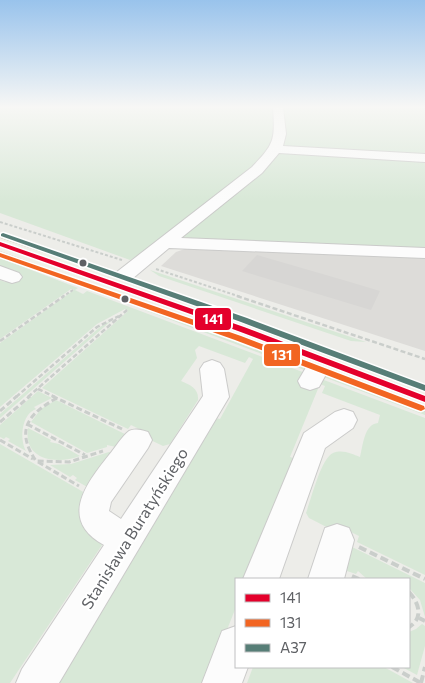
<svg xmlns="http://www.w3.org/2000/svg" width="425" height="683" viewBox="0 0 425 683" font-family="Commissioner,sans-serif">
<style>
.industrial{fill:#dddcd9}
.green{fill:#d8e8d7}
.building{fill:#d7d6d4}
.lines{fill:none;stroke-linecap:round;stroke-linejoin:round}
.minor-casing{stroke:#cbcbca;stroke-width:2}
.major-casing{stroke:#d2ceba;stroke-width:1}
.path-far3{stroke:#cacecb;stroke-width:2;stroke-dasharray:3 2;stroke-linecap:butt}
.path-far2{stroke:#cacecb;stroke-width:2.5;stroke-dasharray:5 2.5;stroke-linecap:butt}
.path-far1{stroke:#cacecb;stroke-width:3;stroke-dasharray:6 3;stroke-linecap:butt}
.path{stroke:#cacecb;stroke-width:4;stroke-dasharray:8 4;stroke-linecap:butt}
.minor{fill:#fcfcfc;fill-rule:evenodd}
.major{fill:#f2f1ea;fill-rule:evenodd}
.bus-1-casing{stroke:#fff;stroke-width:3}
.bus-2-casing{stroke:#fff;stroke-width:3}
.bus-3-casing{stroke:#fff;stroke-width:3}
.bus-1{fill:#e4002b;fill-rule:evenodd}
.bus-2{fill:#f26522;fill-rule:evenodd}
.bus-3{fill:#577e77;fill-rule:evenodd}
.bus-dot{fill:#5f6165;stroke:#fff;stroke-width:2}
.labels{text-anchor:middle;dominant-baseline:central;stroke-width:4.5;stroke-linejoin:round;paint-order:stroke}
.near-street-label{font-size:16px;fill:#5f6165;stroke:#fff}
.line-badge{stroke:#fff;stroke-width:2}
.badge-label{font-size:14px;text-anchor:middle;font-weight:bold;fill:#fff}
</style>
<rect width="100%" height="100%" fill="#edede9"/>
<path class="industrial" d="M185,249L425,257V351L161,266L176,252Z"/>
<g class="green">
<path d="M0,107H425V250L164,239L130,260L0,213Z"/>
<path d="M0,253L70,278L63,280L0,256Z"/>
<path d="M0,258L78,288L75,290L83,294L87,291L425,418V575L357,542L359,536L347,530L344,536L309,518L306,513C311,500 321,458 333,453C343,449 352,454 360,457C363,446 364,424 378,423L380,415L322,393L325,386L320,384L290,457L296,459L247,579H236V607L206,683H52L215,418L220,419L253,359L249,357L245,363L199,346L195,350L197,358L181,381C191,385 199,389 198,400L170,444L163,446L136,433L139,429L131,425L128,429L42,388L128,311L125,309L97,324L0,407V343L74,290L71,289L0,339V280L5,282L8,280L0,267Z"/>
<path d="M150,270L366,342L351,341L159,276Z"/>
<path d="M141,306L250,340L304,362L308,369L307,371L142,309Z"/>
<path d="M112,320L0,418V414L100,327Z"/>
<path d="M329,373L374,393L378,392L425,410V415L321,376Z"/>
<path d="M38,391L52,398L34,407L36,409C22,414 19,438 26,451L8,441L10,439L6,437L4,439L0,437V425Z"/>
<path d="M56,400L135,439L116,447L107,445V447L87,453L31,422L41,409Z"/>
<path d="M28,428L51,440L50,442L59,444L80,456C56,465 23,460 28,428Z"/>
<path d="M0,444L92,497L108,536L10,683H0Z"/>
<path d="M109,452H116L96,492L75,480L77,478L73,475L70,477L50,465L71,464Z"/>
<path d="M342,542L425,583V617L420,600L410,589L409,579H367L358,571L356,574L338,568Z"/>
<path d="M422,624L425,626V646L417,675L402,667H409V632L416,629Z"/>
<path d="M253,667H384L413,683H247Z"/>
</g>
<path class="building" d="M257,255L350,282L380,291L371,310L242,271Z"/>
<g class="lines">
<defs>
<g id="minor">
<path d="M273,107H283L286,134L283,146L425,154V162L279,153L262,173L181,238L425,248V258L169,248L132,279H118L116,275L118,271L252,167C275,143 275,140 273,107Z"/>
<path d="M0,266L19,273L22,277L19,281L12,283L0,279Z"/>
<path d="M322,352L330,354L334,360L319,387L310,390L301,387L298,381L314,354Z"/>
<path d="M212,360L220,363L224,369L229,397L59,683H16L22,669L104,545C59,520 85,485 109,455C115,448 122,436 129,431C136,428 141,430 148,432L152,440L148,448L111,502L109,511L121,519L203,396L200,369L204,363Z"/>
<path d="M344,409L353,412L357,420L353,428L325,448L279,579H243L304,433L335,412Z"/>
<path d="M337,524L349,528L354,540L344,579H308L325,528Z"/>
<path d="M236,626V667H248L242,683H202L222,631Z"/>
</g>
<path id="major" d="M0,238L250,323L425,387V411L232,335L0,251Z"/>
</defs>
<use href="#minor" class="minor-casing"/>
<use href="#major" class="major-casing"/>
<g class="path-far3">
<path d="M0,222L122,260"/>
<path d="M156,269L241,297"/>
<path d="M62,297L73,290"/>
</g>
<g class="path-far2">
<path d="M237,296L425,359"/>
<path d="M0,341L64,296"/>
<path d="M38,389L55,397"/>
<path d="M16,397L97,327L119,316"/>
<path d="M28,397L127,310"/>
</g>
<g class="path-far1">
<path d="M52,396L122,429"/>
<path d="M57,398C28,414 15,430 36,461L69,462L103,451"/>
<path d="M0,411L17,396"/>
<path d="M0,422L30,396"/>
<path d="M27,424L85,455"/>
<path d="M0,440L33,459"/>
<path d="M38,462L79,486"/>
</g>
<g class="path">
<path d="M359,547L425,579"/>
<path d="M352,576L359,579"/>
<path d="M409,592C419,603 424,618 409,627"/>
<path d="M419,618L425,621"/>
<path d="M392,667L421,683"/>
<path d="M421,683L425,667"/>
</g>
<use href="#minor" class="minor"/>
<use href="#major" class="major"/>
<defs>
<path id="bus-1" d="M0,242L244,327L425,396V402L238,331L0,246Z"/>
<path id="bus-2" d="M0,253L241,336L424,406L425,409L421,411L418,410L235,340L0,257Z"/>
<path id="bus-3" d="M3,233L247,318L425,385V391L241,322L1,236V234Z"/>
</defs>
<use href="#bus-1" class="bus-1-casing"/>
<use href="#bus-2" class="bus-2-casing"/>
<use href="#bus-3" class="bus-3-casing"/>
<use href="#bus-1" class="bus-1"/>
<use href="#bus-2" class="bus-2"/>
<use href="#bus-3" class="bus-3"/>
</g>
<linearGradient id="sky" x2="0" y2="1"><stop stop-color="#99c3ec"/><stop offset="0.53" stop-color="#f7f7f5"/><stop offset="1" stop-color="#f7f7f5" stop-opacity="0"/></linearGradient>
<rect width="425" height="202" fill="url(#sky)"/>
<g class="bus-dot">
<circle cx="83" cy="263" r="4.5"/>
<circle cx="125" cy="299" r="4.5"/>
</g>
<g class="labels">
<g class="near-street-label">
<text transform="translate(134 528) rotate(-58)">Stanisława Buratyńskiego</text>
</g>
</g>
<g class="line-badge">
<rect x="194" y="307" width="38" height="24" rx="5" fill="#e4002b"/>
<rect x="263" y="343" width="38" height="24" rx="5" fill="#f26522"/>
</g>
<g class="badge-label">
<text x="213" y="324">141</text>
<text x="282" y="360">131</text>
</g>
<rect x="235" y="578" width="175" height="90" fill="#ffffff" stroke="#bfc0c1"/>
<rect x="245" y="594" width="25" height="8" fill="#e4002b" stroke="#bfc0c1"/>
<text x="280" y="603" font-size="15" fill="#5f6165">141</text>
<rect x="245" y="619" width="25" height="8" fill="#f26522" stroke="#bfc0c1"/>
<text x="280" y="628" font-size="15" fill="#5f6165">131</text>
<rect x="245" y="644" width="25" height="8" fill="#577e77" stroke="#bfc0c1"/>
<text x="280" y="653" font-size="15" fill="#5f6165">A37</text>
</svg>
